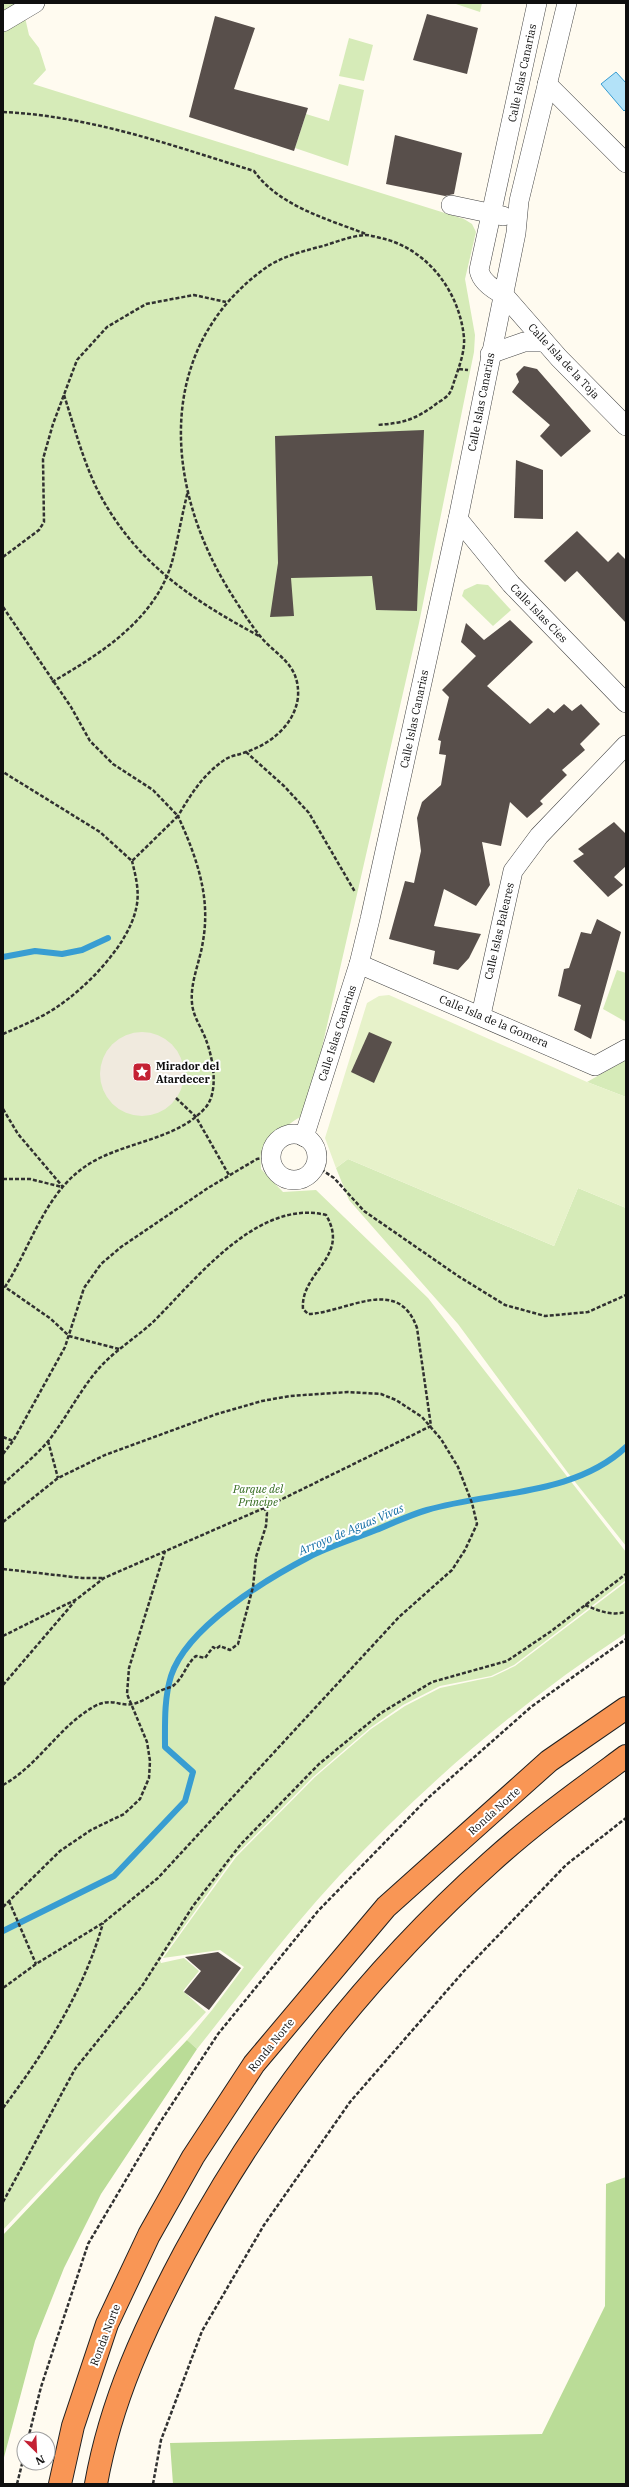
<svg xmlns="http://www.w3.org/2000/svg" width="629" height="2487" viewBox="0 0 629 2487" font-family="'IBM Plex Serif',serif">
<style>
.green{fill:#d6ebb8}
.forest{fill:#badc97}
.pitch{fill:#e7f2ca}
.plaza{fill:#f0eade}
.water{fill:#b3e2f8;stroke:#389dd2}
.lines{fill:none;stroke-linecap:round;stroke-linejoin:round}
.stream{stroke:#389dd2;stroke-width:6}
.building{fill:#584f4b}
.minor-casing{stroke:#424242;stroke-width:20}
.highway-casing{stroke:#202020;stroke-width:24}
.path{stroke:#313131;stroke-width:2.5;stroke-dasharray:4 2;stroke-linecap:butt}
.minor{stroke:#fff;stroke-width:19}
.highway{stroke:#f99655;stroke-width:22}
.labels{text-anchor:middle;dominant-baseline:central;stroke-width:4;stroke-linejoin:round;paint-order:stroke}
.street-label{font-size:11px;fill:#0f0f0f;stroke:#fff}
.poi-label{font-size:11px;font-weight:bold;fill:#0f0f0f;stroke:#fff;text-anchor:start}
.park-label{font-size:11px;font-style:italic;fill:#31691c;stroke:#fff}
.water-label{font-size:12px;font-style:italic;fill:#136ea5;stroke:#fff}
</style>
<rect width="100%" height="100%" fill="#fffbf0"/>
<g class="green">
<path d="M3,3H28L24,13L29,35L39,48L46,70L33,84L464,219L472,224L476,232L465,279L475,335L474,352L419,623L307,1113C295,1119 264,1141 261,1153C260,1158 261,1164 261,1169L283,1192L316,1190L428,1298L626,1552V1580L514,1665L491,1676L440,1686L403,1705L370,1728L313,1777L234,1857L160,1960L161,1963L184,1958L199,1971L183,1991L206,2012L3,2230Z"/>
<path d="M453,3H482L480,12Z"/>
<path d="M349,38L373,45L364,81L339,76Z"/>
<path d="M339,84L364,90L348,166L295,148L306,114L329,121Z"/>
<path d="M477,584L488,585L511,610L493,626L462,596L464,590Z"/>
<path d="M617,970L626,973V1022L603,1009Z"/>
<path d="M626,1060V1097L587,1082Z"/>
<path d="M348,1159L554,1246L578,1188L626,1208V1546L568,1473L458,1324L349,1200L336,1168Z"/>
<path d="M626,1582V1633C521,1702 425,1784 339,1876C288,1931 243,1991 197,2049L187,2040L212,2010L244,1967L220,1950L163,1958L236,1857L315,1777L371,1729L405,1706L440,1688L492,1677L515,1666Z"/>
</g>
<g class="forest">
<path d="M187,2040L197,2049L101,2194L64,2268L35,2341L3,2461V2235Z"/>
<path d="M626,2177V2484H173L170,2443L542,2434L605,2306L606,2184Z"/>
</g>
<path class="pitch" d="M389,995L587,1082L626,1097V1208L578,1188L554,1246L348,1159L336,1168L325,1138L367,1003L379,996Z"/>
<circle class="plaza" cx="142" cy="1074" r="42"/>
<path class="water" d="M616,72L626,83V109L624,111L601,84Z"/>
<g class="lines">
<g class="stream">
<path d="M3,957L35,951L62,954L82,950L108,938"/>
<path d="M3,1931L114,1876L185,1801L193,1772L165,1747C165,1723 164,1699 171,1676C187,1627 265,1580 309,1557C330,1546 354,1539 376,1530C393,1523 410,1515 427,1510C492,1491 574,1496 626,1447"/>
</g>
</g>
<g class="building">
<path d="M427,14L478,28L467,74L413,60Z"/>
<path d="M215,16L255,28L234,89L308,108L294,151L189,117Z"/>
<path d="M395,135L462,153L454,194L445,196L386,184Z"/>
<path d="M524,366L537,369L591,431L561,457L540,436L550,425L512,392L519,382L516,374Z"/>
<path d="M424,430L417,611L376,610L372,576L291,578L294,616L270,617L278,563L275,436Z"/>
<path d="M516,460L543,470V519L514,518Z"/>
<path d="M577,531L608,562L618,552L626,560V623L577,571L565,582L544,561Z"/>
<path d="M510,620L533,642L487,686L530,724L548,708L554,713L564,704L572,711L581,704L600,724L580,744L585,750L562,770L567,775L540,801L543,804L527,818L510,802L501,846L482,842L490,885L476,906L444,889L434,926L481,934L469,958L458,970L433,964L435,951L389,939L405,881L414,883L421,851L417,818L422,802L441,785L446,755L439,754L441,741L438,740L449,697L442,690L476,656L461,642L466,623L484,640Z"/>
<path d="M614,822L626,834V866L614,877L623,885L608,897L573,861L584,854L578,849Z"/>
<path d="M597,919L621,932L591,1039L574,1030L581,1005L558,996L564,969L569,968L581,932L591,934Z"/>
<path d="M369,1032L392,1042L374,1083L351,1072Z"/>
<path d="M218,1952L241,1968L209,2010L184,1992L201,1971L185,1957Z"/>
</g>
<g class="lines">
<defs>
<g id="minor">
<path d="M537,3L479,270C481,281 494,290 504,295L559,358L626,426"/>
<path d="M3,22L35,3"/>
<path d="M547,84L626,163"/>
<path d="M451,205L503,216"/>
<path d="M490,354L524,342H544"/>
<path d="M458,519L511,584L626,703"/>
<path d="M359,964L595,1066L626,1049"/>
<path d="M481,1015L513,871L539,836L626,745"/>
<circle cx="294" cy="1157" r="23"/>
<path d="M304,1137L359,964L370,919L458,519L516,233L519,201L567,3"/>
</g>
<g id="highway">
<path d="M60,2484L73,2426L107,2324L149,2235L193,2157L254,2064L386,1907L549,1761L626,1708"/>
<path d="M96,2484C111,2400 145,2327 185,2252C264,2106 367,1973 491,1862C534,1823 580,1790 626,1756"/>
</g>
</defs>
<use href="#minor" class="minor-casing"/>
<use href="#highway" class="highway-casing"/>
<g class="path">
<path d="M3,112C90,116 171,145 254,171C279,206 327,219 366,234"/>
<path d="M459,369L468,370"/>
<path d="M64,395C74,426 82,457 96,487C133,561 190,599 261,637"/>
<path d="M3,557L39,530L44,522L43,459L53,424L77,360L107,327L146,304L194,295L226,302"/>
<path d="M3,607L71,707L90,741L113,764L153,790L178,816L132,861L100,832L3,772"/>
<path d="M52,682C100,654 155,620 172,562C178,539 182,514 188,491"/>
<path d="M246,752L284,786L309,813L355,892"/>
<path d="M3,1034C21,1026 41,1018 57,1007C87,987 128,945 136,909C140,893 136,877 132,861"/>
<path d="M176,1098L196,1117L229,1175"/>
<path d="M3,1109L18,1134L63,1187"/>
<path d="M316,1166L334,1178L364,1211L458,1276L505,1305L545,1316L588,1312L626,1295"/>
<path d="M3,1179H30L62,1187"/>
<path d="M119,1349L69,1336L51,1319L5,1287C30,1248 44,1196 83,1168C120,1141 176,1142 206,1107C219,1091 213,1058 206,1040C202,1028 193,1017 192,1003C190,982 200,962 203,941C211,896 196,856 178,816C191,794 204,773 226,759C232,755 239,755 246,752C271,744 295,724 298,697C300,663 276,656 260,636C248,621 237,603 227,587C164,482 156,348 264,269C280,257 303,251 323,246C336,242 351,236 365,235C371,235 379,238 385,239C429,251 460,293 464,338C465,351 459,367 455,379C453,384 452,390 449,394C446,398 440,401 436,404C415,420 403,423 377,425"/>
<path d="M3,1437L13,1441"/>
<path d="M48,1441L58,1478"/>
<path d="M3,1454L13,1441L65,1347L84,1288L101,1264L121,1247L208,1188L257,1159L271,1156"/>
<path d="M3,1484C18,1470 36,1456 49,1440C66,1418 78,1394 95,1373C111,1353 133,1340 152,1323C195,1281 257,1198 326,1215C351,1257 300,1272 303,1309L308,1314C346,1313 398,1274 417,1328L431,1426"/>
<path d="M3,1522L58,1478L105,1455L217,1414L262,1401L290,1396L348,1392L381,1394L396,1400L422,1417L441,1439L458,1467L472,1503L477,1524L465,1550L452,1570L399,1617L158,1878L103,1923L36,1964L3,1988"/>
<path d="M3,1569L82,1578H103"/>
<path d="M585,1605C599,1611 611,1616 626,1612"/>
<path d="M3,1636L77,1599L104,1578L264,1508L431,1426"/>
<path d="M3,1685L75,1601"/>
<path d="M3,1785C39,1765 59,1726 95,1706C113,1697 120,1707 133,1704C144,1701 151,1695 160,1691C165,1688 171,1688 174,1685C184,1677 186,1664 196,1656L205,1658L213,1647L216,1649L220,1646L230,1650L238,1644L253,1587L256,1557L266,1526L267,1513L264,1508"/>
<path d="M9,1901L36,1964"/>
<path d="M3,1907L60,1851L91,1830L124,1814L140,1799L149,1778L150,1761L147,1742L127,1694L129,1668L165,1551"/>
<path d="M3,2108C45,2052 84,1991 103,1923"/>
<path d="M3,2202L75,2069L142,1986L193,1906L241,1844L319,1764L381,1713L432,1682L507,1661L550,1632L626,1574"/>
<path d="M28,2439L41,2387L88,2244L159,2124L218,2034L318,1911L428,1798L531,1707L626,1639"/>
<path d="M17,2484L24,2456"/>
<path d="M153,2484L161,2440L202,2331L264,2225L350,2102L464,1971L566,1865L626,1818"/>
</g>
<use href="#minor" class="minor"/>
<use href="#highway" class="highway"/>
</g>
<defs>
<symbol id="sight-square" viewBox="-11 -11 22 22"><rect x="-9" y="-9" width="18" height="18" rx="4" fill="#c42133" stroke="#fff"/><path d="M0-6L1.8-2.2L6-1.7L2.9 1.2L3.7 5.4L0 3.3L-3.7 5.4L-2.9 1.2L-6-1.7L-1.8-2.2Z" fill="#fff"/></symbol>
</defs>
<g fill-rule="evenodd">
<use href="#sight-square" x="131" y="1061" width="22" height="22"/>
</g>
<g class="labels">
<g class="street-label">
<text transform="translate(522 73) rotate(-78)">Calle Islas Canarias</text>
<text transform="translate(564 361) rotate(47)">Calle Isla de la Toja</text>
<text transform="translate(481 402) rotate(-79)">Calle Islas Canarias</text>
<text transform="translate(539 613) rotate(46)">Calle Islas Cíes</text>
<text transform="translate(414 719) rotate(-78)">Calle Islas Canarias</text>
<text transform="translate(499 931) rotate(-77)">Calle Islas Baleares</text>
<text transform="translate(494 1021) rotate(23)">Calle Isla de la Gomera</text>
<text transform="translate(337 1033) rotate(-72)">Calle Islas Canarias</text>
<text transform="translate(494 1811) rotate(-42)">Ronda Norte</text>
<text transform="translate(271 2045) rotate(-51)">Ronda Norte</text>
<text transform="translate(105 2335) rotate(-69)">Ronda Norte</text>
</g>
<g class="poi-label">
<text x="156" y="1066">Mirador del<tspan x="156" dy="13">Atardecer</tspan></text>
</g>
<g class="park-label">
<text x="258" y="1489">Parque del<tspan x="258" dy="13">Príncipe</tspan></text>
</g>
<g class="water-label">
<text transform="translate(351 1529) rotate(-23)">Arroyo de Aguas Vivas</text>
</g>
</g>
<rect width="629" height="2487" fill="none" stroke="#0f0f0f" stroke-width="8"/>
<g transform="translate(36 2451) rotate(156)"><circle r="19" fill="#ffffff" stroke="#9f9f9f"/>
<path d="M0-3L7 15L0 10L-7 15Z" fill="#c42133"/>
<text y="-6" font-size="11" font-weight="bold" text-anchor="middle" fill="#0f0f0f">N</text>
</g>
</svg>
